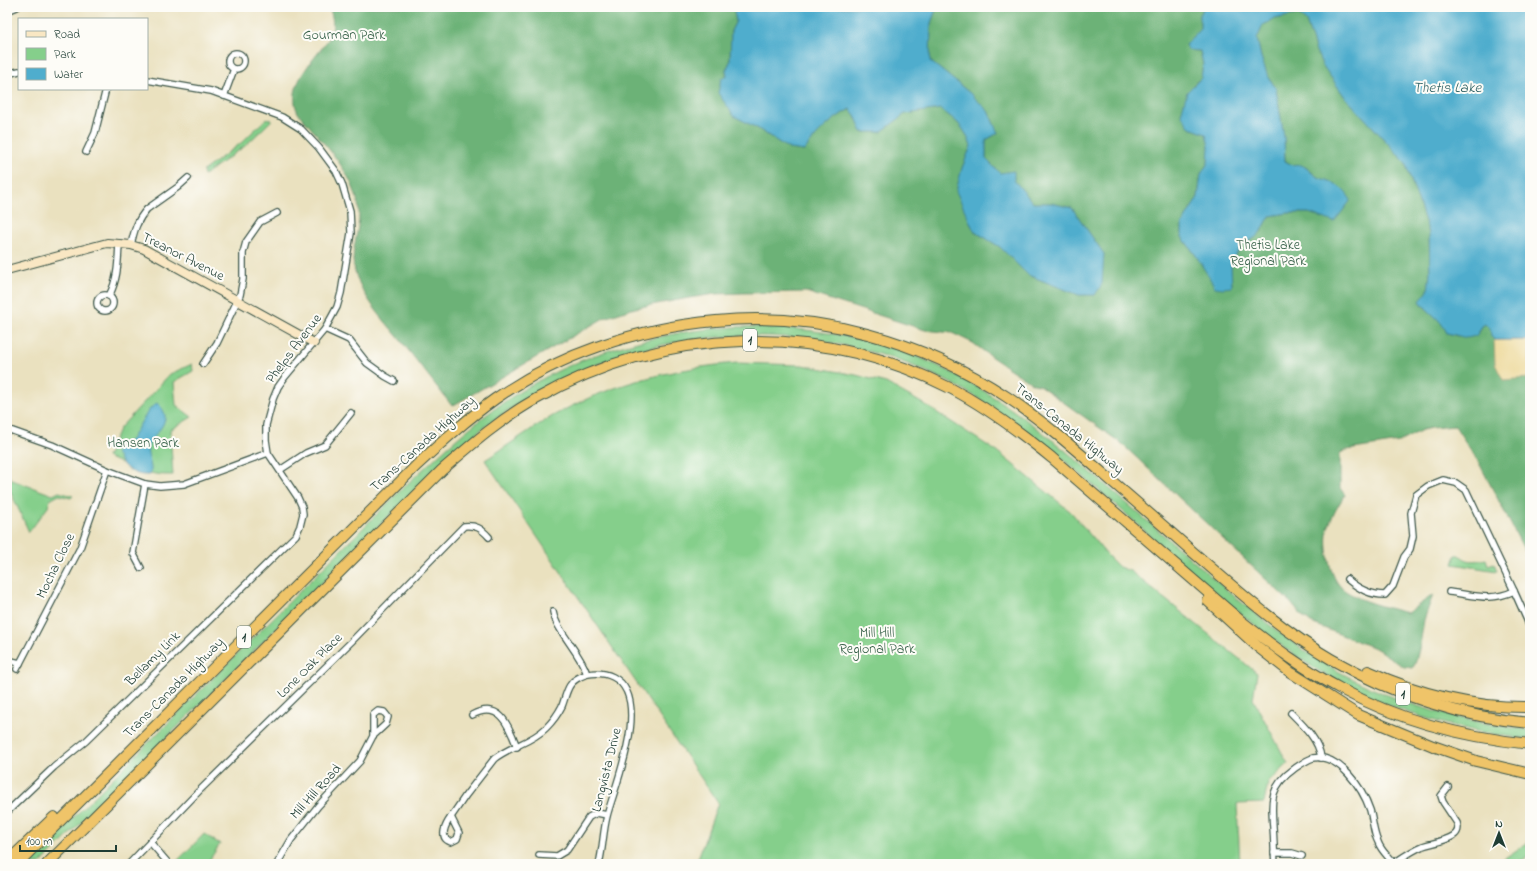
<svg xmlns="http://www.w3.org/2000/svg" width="1537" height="871" viewBox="0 0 1537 871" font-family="'Indie Flower',sans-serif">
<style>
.green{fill:#85cf8b;stroke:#528660}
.forest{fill:#6cb277;stroke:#467856}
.sand{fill:#eeda9e;stroke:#868c69}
.water{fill:#4fadcd;stroke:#377580}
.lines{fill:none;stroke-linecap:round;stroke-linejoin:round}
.street-casing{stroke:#3d5649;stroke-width:8}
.secondary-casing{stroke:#3d5649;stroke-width:10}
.highway-casing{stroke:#3d5649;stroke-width:12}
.street{stroke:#fff;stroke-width:5.5}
.secondary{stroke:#f9e7c3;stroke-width:8}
.highway{stroke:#efc469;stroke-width:10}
.labels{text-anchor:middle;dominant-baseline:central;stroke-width:4;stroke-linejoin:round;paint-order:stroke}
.shield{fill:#fdfcf7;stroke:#62766e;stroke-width:1}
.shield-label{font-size:13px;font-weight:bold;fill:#1f3d34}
.park-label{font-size:14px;fill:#38624a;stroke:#fdfcf7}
.street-label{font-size:14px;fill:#1f3d34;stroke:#fdfcf7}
.water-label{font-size:15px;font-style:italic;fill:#2d5f62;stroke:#fdfcf7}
</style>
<rect width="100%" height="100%" fill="#fdfcf7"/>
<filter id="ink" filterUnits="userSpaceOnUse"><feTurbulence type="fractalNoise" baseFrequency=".025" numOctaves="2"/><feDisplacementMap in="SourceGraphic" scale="8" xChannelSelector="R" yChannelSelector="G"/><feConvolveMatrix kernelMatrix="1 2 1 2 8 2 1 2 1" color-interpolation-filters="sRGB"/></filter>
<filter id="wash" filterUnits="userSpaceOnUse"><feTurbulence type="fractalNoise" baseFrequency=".012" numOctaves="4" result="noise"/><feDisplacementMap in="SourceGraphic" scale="16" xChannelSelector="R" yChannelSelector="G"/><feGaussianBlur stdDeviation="0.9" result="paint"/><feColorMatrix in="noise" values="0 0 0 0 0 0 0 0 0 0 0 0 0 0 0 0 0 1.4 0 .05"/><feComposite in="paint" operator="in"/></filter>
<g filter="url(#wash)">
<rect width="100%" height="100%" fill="#eae1bf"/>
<g class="green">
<path d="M267,118L272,120L245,146L204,175L203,171L241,143Z"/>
<path d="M737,327C801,326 865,335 925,360C992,389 1048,435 1102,482C1135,510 1167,538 1199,566C1242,603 1285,641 1334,669C1395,704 1461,722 1530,730V739C1461,732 1396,713 1335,680C1294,658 1257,627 1221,597C1144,534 1073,459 989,405C909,353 814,330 720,337C638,342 560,373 494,420C466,440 441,464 417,488L40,864H31L53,842L70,821L403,488C432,461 461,433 493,410C563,358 650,331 737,327Z"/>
<path d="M737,363L802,365L856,375L886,383L927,406L999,453L1071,512L1106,554L1119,567L1130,571L1257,673L1253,699L1288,764L1268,783L1264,803L1237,804L1240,864H696L718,803L485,460C511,444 535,425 562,411C617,382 676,368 737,363Z"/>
<path d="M192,364L193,371L174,382L176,405L192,417L170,430L173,475C148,476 129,467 107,457L119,429L170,374Z"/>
<path d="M7,474L12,480L53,495L59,492L73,496L71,498L59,495L50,500L48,507L29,532L7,484Z"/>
<path d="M1456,555H1460C1467,563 1476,561 1486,559L1488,565L1494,563L1497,571L1453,564Z"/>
<path d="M204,834L220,844L210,859V864H179L178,860Z"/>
<path d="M1530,841V855C1519,864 1510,864 1496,864Z"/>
</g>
<path class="forest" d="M329,7H736L734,12L736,21L731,31L730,62L726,70L728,106L734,116L757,128L789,149L804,151C817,133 830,120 850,109L855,115L862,132H881L905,114L940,109C957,121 964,126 971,146L962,168L966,211L974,231L1000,247L1028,275L1079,295H1095L1104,254L1072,208L1051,203H1033L1014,180L1000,173L986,159V140L998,133L988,111L971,94L930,61L931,23L937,7H1204L1200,15V29L1185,45L1188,50L1200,51L1203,64L1201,78L1194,84L1190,128L1206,134L1209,146L1208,163L1201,174L1198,197L1182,224V237L1200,261L1232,286L1231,264L1242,244L1261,232L1270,216L1288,213H1309L1334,221L1331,182L1317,177L1306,167L1292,165L1285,161L1284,137L1276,89L1267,74L1261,57L1257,39L1263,25L1275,19L1298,14L1306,21L1316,51L1323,66L1345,97L1405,162L1429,233L1430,272L1428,292L1420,301C1429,315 1440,316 1447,333L1457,336L1479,332L1482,326L1485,324L1491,329V336L1494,340H1530V561L1478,461L1455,426L1431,428L1422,430L1399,442L1347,450L1340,453V488L1345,495C1338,505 1332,516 1328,528C1324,544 1329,574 1340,586C1343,590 1350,594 1355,596C1366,603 1393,609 1407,613L1433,595L1424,620L1420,645L1416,661L1413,668L1404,667L1377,649L1311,623L1301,615L1291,603L1121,443L1039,385L1033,384L993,358L973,343L952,333L925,330L806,292L743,293L715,294L689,298L635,308L604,318L452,406C434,383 416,360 398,337C382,318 362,296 355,272C349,252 360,232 359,212C357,174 320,140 298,113C284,83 317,59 331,35C334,25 333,17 329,7Z"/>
<path class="sand" d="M1494,340H1530V378L1503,380L1495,364Z"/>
<g class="water">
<path d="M736,7H937L931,23L930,61L971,94L988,111L998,133L986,140V159L1000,173L1014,171V180L1033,203H1051L1072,208L1104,254L1102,284L1095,295H1079L1028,275L1000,247L974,231L956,191L962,168L971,146C964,126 957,121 940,109L905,114L881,132H862L855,115L850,109C830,120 817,133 804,151L789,149L757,128L734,116L718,93L721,79L727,76L726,70L730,62L731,31L736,21L734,12Z"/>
<path d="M1204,7H1530V340H1494L1491,336L1490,329L1485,324L1482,326L1476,336L1467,338L1447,333C1439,316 1430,315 1420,301L1428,291L1430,272L1429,233L1405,162L1345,97L1323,66L1316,51L1306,21L1298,14L1275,19L1263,25L1257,39L1261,57L1267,74L1276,89L1284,137L1285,161L1292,165C1304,162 1307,170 1316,176C1320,179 1326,179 1331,182C1340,186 1346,192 1351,200L1334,222L1309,213H1288L1270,216C1261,231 1260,238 1242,244L1231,264L1232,287L1223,288L1215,287L1195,254L1182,237V224L1198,197L1201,174L1208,163L1209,146L1206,134L1190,128L1181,114L1187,92L1201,78L1203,64L1200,51L1188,50L1185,45L1200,29V15Z"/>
<path d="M157,403C178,421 152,433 148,447C146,456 154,467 150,475C133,476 123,468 116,453C119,447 128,444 132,438C138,429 147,408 157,403Z"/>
</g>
</g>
<g filter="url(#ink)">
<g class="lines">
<defs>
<g id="street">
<path d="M7,11L17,7"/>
<circle cx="236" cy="61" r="8"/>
<path d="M7,74L19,71"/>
<path d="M224,96L234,69"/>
<path d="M86,152L95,133L106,89"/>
<path d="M131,245C134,231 137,220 147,209L178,187L188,178"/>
<circle cx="105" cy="303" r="8"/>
<path d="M109,296C118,279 118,263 119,243"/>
<path d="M325,329L349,340L367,363L385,376L394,381"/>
<path d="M203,364L217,343L240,295L243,279V253L246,242L260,222L277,213"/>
<path d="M7,429L52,445L107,470L145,484L160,486L184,484L268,453"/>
<path d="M280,470L306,453L325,445L351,413"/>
<path d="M141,568L133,553L145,484"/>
<path d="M1347,579C1359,589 1370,595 1385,595L1393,586L1404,557L1410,549L1413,536L1411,513L1416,495L1428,486L1443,480L1456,483L1466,490L1514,591L1527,620L1530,629"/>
<path d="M1449,592C1473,595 1491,602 1514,591"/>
<path d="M553,612C557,632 580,652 587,674"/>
<path d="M7,660L20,663"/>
<path d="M17,669L80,548L107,470"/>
<path d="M1291,713C1303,725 1319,740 1321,758"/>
<path d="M472,715C500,700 509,726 517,747"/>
<path d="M7,812L54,767L86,741L296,535L300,526L303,514L302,507L298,498L268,453L266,440V425L273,399L278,387L285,377L325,329L337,307L341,293L351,233L350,211L342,184L336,171L319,148L301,129L282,117L211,91L147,80"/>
<path d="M451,817L466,795L494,759C510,746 531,743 546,728C552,722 558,714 562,706C567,693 567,683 580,677C590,672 603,672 613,677C653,697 615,785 607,816C603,832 603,848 599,864"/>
<path d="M451,817L459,833L457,839L451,842C438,838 446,824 451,817Z"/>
<path d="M150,842L169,864"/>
<path d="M1274,853H1292L1302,856"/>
<path d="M539,855L557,856L567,850L589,817L597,813L607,815"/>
<path d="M1394,863C1403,857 1413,850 1423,846C1433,843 1445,841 1453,836C1458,833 1459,828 1457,823L1443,802L1441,796L1448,787"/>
<path d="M129,864L199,791L351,642L464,526C476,525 481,528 489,537"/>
<path d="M277,864L291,840L318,806L360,761L373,736L386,724L388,717L384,712L378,711L373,715V736"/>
<path d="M1275,864C1274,852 1274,840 1273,827C1271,800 1270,786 1294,769C1300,765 1306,760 1313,758C1339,753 1363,789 1370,810C1373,820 1373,832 1378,842C1381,851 1389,857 1394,864"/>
</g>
<path id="secondary" d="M7,270L107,243L131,245L144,249L314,343"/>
<g id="highway">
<path d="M1208,601L1258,647L1290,672L1358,715L1433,746L1476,761L1530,774"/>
<path d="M1368,671C1419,694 1474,708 1530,707"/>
<path d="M7,862L54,817"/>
<path d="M17,864L417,465C442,442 467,419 495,399C560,354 637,328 716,321C818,311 923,341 1007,397C1043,421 1075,449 1107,477C1136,502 1165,527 1194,553C1237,590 1281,630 1331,659C1392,694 1459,717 1530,723"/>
<path d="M47,864L442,470C472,444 502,418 536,399C665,326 820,321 952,389C988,408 1020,432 1052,458L1241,621C1273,646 1305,670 1341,689C1400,721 1464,737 1530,744"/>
</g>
</defs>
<use href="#street" class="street-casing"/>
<use href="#secondary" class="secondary-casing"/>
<use href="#highway" class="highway-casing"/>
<use href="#street" class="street"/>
<use href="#secondary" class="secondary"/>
<use href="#highway" class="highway"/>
</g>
</g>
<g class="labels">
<g class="shield">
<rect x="743" y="329" width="14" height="22" rx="3"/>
<rect x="237" y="626" width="14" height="22" rx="3"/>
<rect x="1396" y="683" width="14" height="22" rx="3"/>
</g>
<g class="shield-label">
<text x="750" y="340">1</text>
<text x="244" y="637">1</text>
<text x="1403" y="694">1</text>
</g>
<g class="park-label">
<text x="344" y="35">Gourman Park</text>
<text x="1268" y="245">Thetis Lake<tspan x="1268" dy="16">Regional Park</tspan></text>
<text x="143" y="443">Hansen Park</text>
<text x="877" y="633">Mill Hill<tspan x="877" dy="16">Regional Park</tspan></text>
</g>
<g class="street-label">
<text transform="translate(183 257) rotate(27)">Treanor Avenue</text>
<text transform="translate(294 349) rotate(-53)">Phelps Avenue</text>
<text transform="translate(1069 429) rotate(39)">Trans-Canada Highway</text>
<text transform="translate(423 444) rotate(-42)">Trans-Canada Highway</text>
<text transform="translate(56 566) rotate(-64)">Mocha Close</text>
<text transform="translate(153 659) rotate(-45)">Bellamy Link</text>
<text transform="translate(310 666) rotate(-45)">Lone Oak Place</text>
<text transform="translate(174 688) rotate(-45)">Trans-Canada Highway</text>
<text transform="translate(607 770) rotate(-76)">Langvista Drive</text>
<text transform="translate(316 792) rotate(-48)">Mill Hill Road</text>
</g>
<g class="water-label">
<text x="1447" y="88">Thetis Lake</text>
</g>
</g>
<rect width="1537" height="871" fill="none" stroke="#fdfcf7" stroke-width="24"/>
<rect x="18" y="18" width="130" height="72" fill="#fdfcf7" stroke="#a4b0a9"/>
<rect x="26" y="31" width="20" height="6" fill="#f9e7c3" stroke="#a4b0a9"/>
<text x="54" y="38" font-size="12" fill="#1f3d34">Road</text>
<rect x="26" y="48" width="20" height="12" fill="#85cf8b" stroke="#a4b0a9"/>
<text x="54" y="58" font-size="12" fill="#1f3d34">Park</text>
<rect x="26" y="68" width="20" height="12" fill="#4fadcd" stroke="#a4b0a9"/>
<text x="54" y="78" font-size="12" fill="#1f3d34">Water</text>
<g transform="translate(1499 833)" stroke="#fdfcf7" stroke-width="3" paint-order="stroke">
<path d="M0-3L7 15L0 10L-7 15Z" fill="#1f3d34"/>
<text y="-6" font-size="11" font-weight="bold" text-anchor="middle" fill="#1f3d34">N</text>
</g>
<path d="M20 845v6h96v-6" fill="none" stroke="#1f3d34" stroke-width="2"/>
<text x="26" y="845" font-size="12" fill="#1f3d34" stroke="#fdfcf7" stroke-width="3" paint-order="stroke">100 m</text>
</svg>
